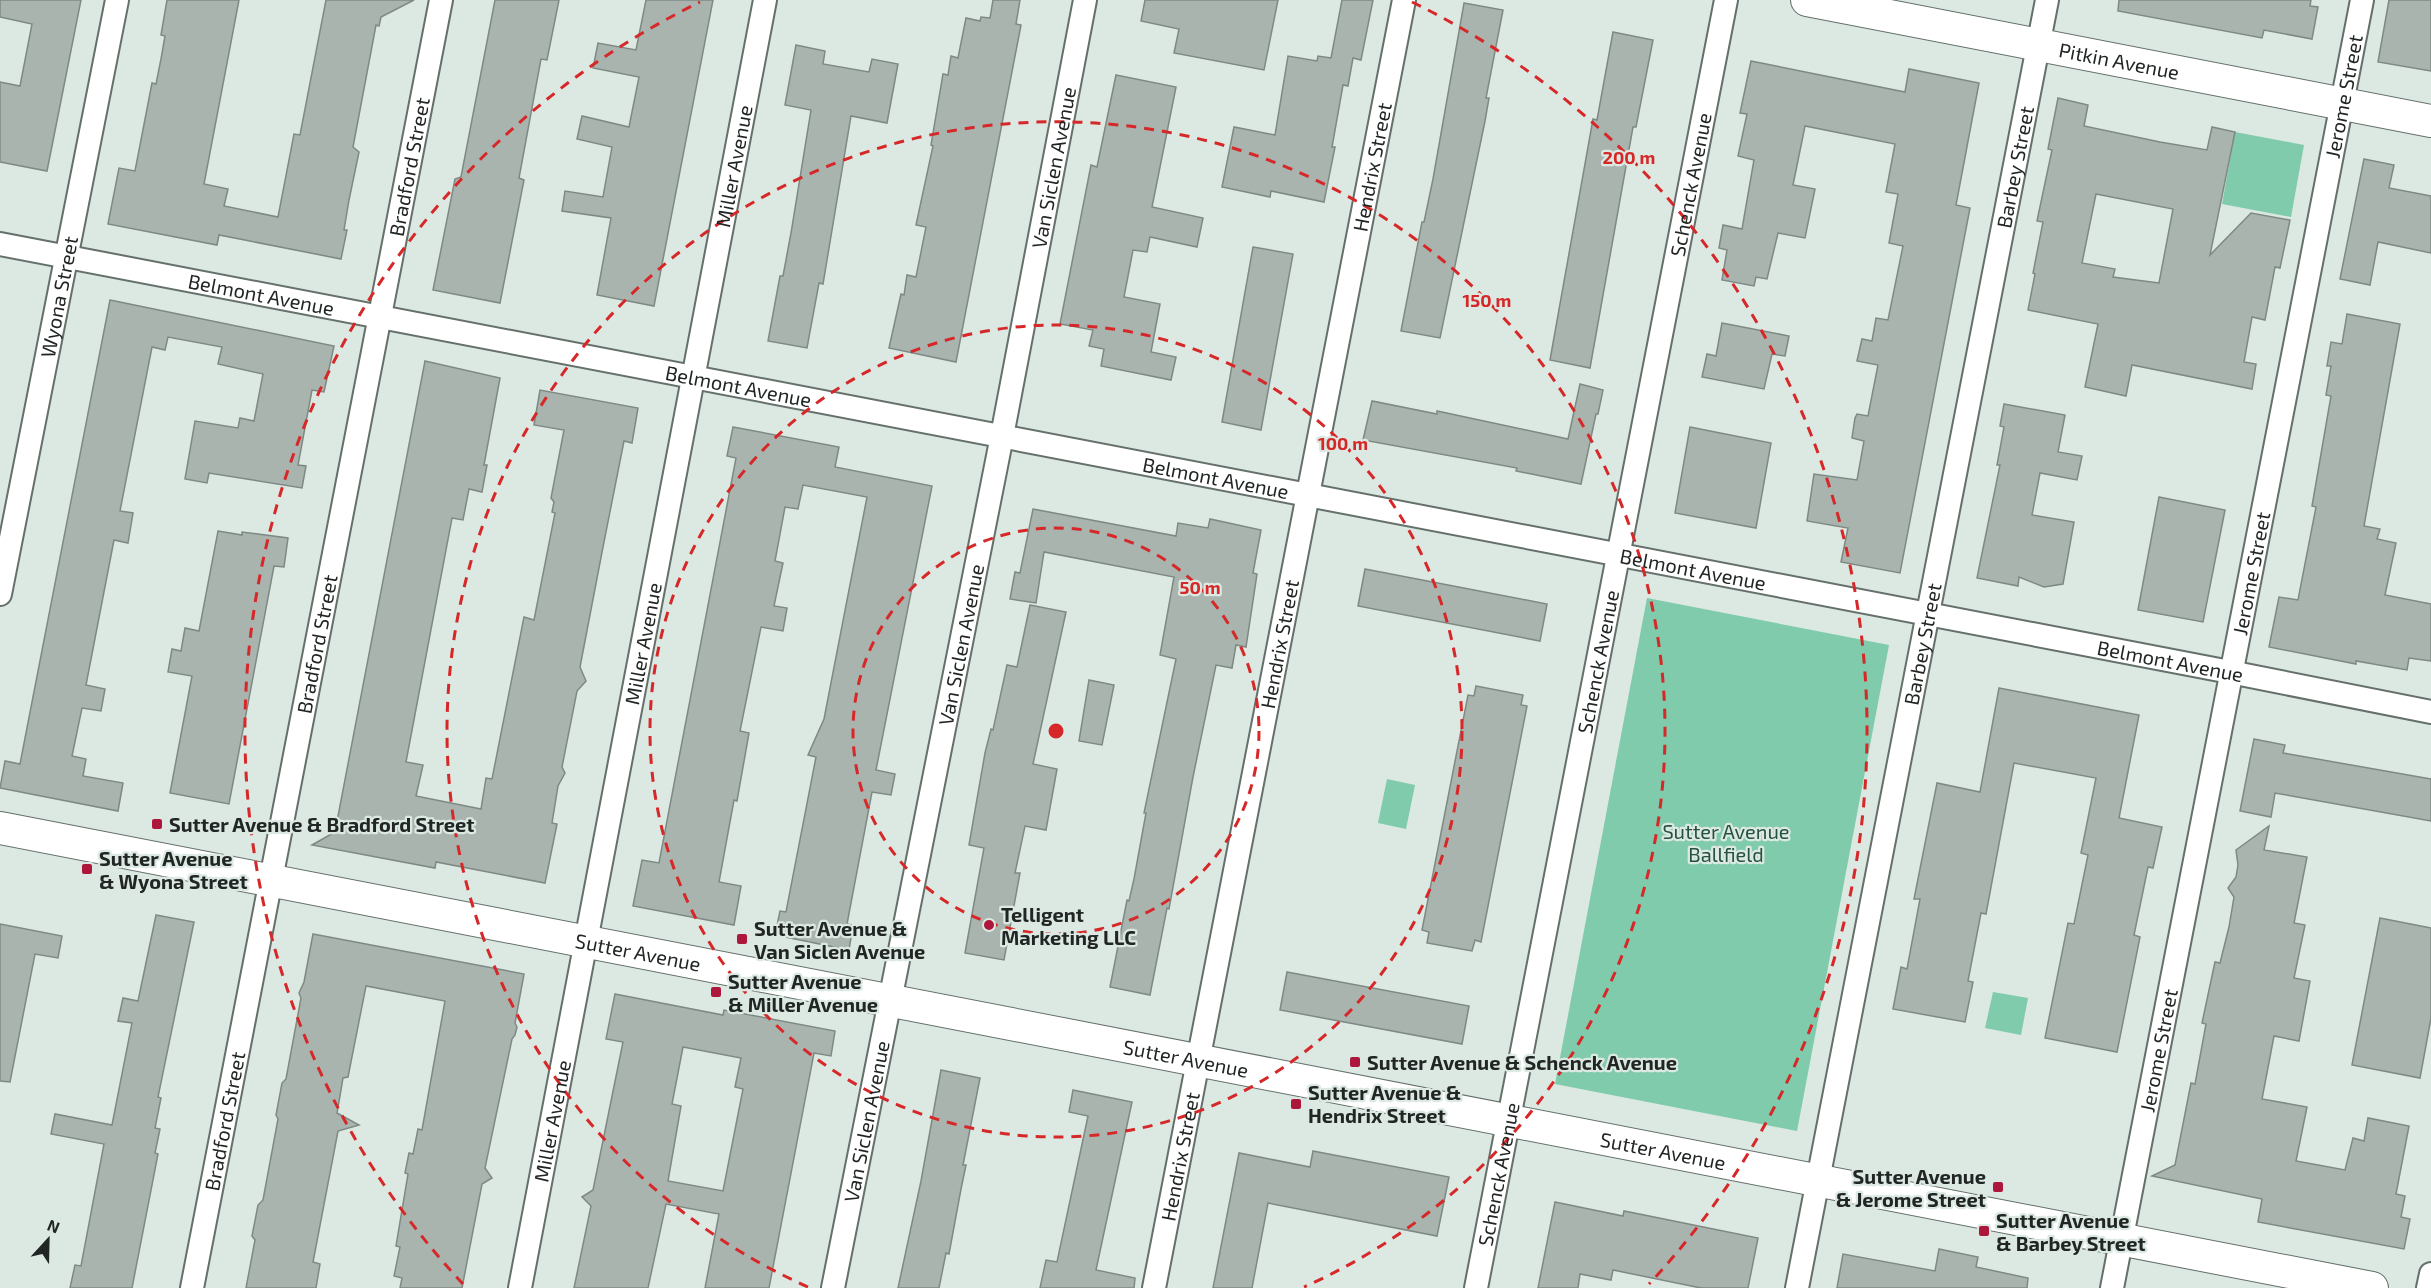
<svg xmlns="http://www.w3.org/2000/svg" width="2431" height="1288" viewBox="0 0 2431 1288" font-family="'Exo 2',sans-serif">
<style>
.green{fill:#7fcbab}
.building{fill:#a9b4af;stroke:#7f8984;stroke-width:1.5;fill-rule:evenodd}
.lines{fill:none;stroke-linecap:round;stroke-linejoin:round}
.street-casing{stroke:#65706b;stroke-width:26}
.secondary-casing{stroke:#65706b;stroke-width:34}
.street{stroke:#fff;stroke-width:22}
.secondary{stroke:#fff;stroke-width:32}
.ring{fill:none;stroke:#d62828;stroke-width:3;stroke-dasharray:10 8}
.poi-dot{fill:#ac173b;stroke:#dce8e2;stroke-width:2}
.labels{text-anchor:middle;dominant-baseline:central;stroke-width:4.5;stroke-linejoin:round;paint-order:stroke}
.street-label{font-size:20px;fill:#212624;stroke:#dce8e2}
.poi-label{font-size:20px;font-weight:bold;fill:#212624;stroke:#dce8e2;text-anchor:start}
.park-label{font-size:20px;fill:#255240;stroke:#dce8e2}
.centre{fill:#d62828;stroke:#dce8e2;stroke-width:3}
.ring-label{font-size:18px;text-anchor:middle;font-weight:bold;fill:#d62828;stroke:#dce8e2;stroke-width:4.5;stroke-linejoin:round;paint-order:stroke}
</style>
<rect width="100%" height="100%" fill="#dce8e2"/>
<g class="green">
<path d="M2235,132L2304,145L2291,217L2222,204Z"/>
<path d="M1647,598L1889,645L1797,1131L1555,1084Z"/>
<path d="M1387,779L1415,785L1406,829L1378,823Z"/>
<path d="M1993,992L2028,998L2021,1035L1985,1028Z"/>
</g>
<g class="building">
<path d="M0,0H81L47,171L0,162V82L20,86L32,24L0,17Z"/>
<path d="M167,0H239L204,184L228,189L224,206L278,217L294,134L300,135L326,0H414L381,17L379,26L376,25L353,147L359,152L349,200L344,230H347L341,259L219,235L217,245L108,224L119,168L135,171L152,83L156,84L161,59L165,36L161,35Z"/>
<path d="M495,0H559L547,60L541,59L519,178L524,180L500,303L433,290L455,179L461,177Z"/>
<path d="M646,0H713L654,306L597,295L611,218L562,211L565,191L603,197L612,147L577,139L582,116L629,127L639,77L593,68L598,43L636,50Z"/>
<path d="M993,0H1020L1016,24L1021,25L956,362L889,348L901,294L904,295L907,275L916,277L926,227L916,225L933,146L931,145L943,74L948,75L951,56L958,58L966,18L980,21L981,17L990,18Z"/>
<path d="M1145,0H1278L1264,70L1174,53L1179,29L1141,21Z"/>
<path d="M1342,0H1373L1361,60L1353,58L1348,86L1343,85L1332,147H1335L1324,202L1271,191L1270,197L1222,187L1234,127L1275,135L1288,56L1317,61L1318,56L1331,58Z"/>
<path d="M2119,0H2311L2310,6L2318,7L2312,39L2264,30L2262,38L2118,11Z"/>
<path d="M2389,0H2431V71L2378,62Z"/>
<path d="M1464,3L1503,10L1486,98H1489L1485,121L1440,338L1401,331L1422,222H1424L1433,179Z"/>
<path d="M1613,32L1653,40L1636,127H1633L1590,368L1550,360L1593,119L1597,120Z"/>
<path d="M796,45L825,51L823,64L869,72L872,59L898,64L887,123L851,116L823,284L819,283L807,348L768,341L780,276H783L791,233L811,110L785,105Z"/>
<path d="M1751,61L1905,92L1909,69L1979,83L1956,205L1970,208L1900,573L1841,562L1848,528L1807,521L1814,474L1857,480L1864,441L1852,438L1855,418L1857,414L1868,416L1878,365L1857,361L1862,339L1872,341L1876,318L1888,320L1903,246L1889,243L1898,194L1886,192L1895,144L1805,126L1793,185L1815,189L1805,238L1778,233L1767,279L1756,277L1754,286L1722,280L1727,250L1719,248L1723,225L1742,229L1754,160L1738,156L1747,114L1740,113Z"/>
<path d="M1116,75L1176,87L1152,207L1203,218L1197,247L1150,237L1147,252L1133,250L1124,297L1160,304L1151,352L1176,357L1171,380L1101,366L1104,349L1089,346L1093,330L1060,324L1091,165L1097,167Z"/>
<path d="M2058,98L2088,105L2084,126L2160,142L2207,150L2212,127L2235,132L2210,255L2251,213L2290,220L2280,268L2275,267L2265,320L2252,317L2244,362L2256,364L2252,389L2132,365L2126,396L2085,387L2098,324L2028,310L2035,274L2033,273L2043,222L2037,221L2052,150L2048,149ZM2096,194L2173,209L2159,283L2113,277L2115,269L2082,263Z"/>
<path d="M2364,159L2394,165L2389,188L2431,196V253L2378,242L2370,285L2340,279Z"/>
<path d="M1253,247L1293,254L1261,430L1222,422Z"/>
<path d="M110,300L334,346L324,392L312,390L298,465L306,466L302,488L209,473L207,483L185,479L195,421L238,428L240,418L254,421L263,374L218,364L222,347L168,337L165,350L152,347L120,511L133,513L128,543L114,540L86,685L105,689L101,711L82,708L72,756L86,759L83,776L123,783L118,811L0,788L5,761L20,764Z"/>
<path d="M2347,314L2400,324L2364,526L2380,529L2377,539L2396,543L2385,595L2431,604V661L2409,658L2407,670L2356,661V664L2269,647L2279,597L2298,600L2316,507L2312,506L2331,396L2326,395L2331,366H2327L2331,342L2342,344Z"/>
<path d="M1722,323L1789,336L1785,356L1772,354L1764,389L1702,377L1707,354L1716,356Z"/>
<path d="M425,361L500,378L484,465H487L482,492L469,489L463,520L452,518L406,762L423,765L416,796L481,809L486,778L492,779L524,617L534,620L555,513L552,512L554,502L551,498L564,430L534,425L540,390L638,408L632,443L624,441L603,547L580,667L586,681L577,691L562,767L565,773L558,786L552,823L557,824L545,883L436,862L435,868L312,845L335,832Z"/>
<path d="M1580,384L1603,390L1598,414H1596L1581,484L1516,471L1517,468L1363,440L1372,401L1437,414V411L1568,439Z"/>
<path d="M2004,404L2065,415L2058,452L2082,456L2077,480L2040,473L2032,515L2074,522L2063,584L2044,587L2019,577L2018,586L1977,578L2000,465H1997L2004,427L2000,426Z"/>
<path d="M733,427L839,447L835,467L932,486L876,770L895,774L891,795L872,792L847,924L853,925L849,950L775,935L780,911L786,912L816,757L808,755L824,719L867,497L803,485L798,509L785,507L775,561L783,563L774,606L787,608L783,631L761,627L740,731L749,733L737,801L734,800L719,882L741,886L734,925L633,906L642,860L659,863L736,458L727,456Z"/>
<path d="M1690,427L1771,443L1756,528L1675,513Z"/>
<path d="M2159,497L2225,510L2203,622L2138,610Z"/>
<path d="M1033,509L1176,536L1178,523L1208,528L1210,519L1261,530L1253,573L1257,574L1246,647L1236,645L1232,668L1216,665L1193,777L1169,909L1167,908L1150,995L1110,987L1127,900L1129,901L1134,879L1146,813H1144L1176,659L1160,655L1174,577L1044,552L1036,603L1010,599L1015,572L1020,573Z"/>
<path d="M218,531L242,535V532L288,538L284,567L274,566L229,804L170,793L192,676L168,672L172,649L181,651L185,628L199,631Z"/>
<path d="M1365,569L1547,604L1540,641L1358,606Z"/>
<path d="M1030,605L1066,612L1033,764L1057,769L1046,830L1025,826L1015,873H1020L1004,960L965,953L984,848L969,845L985,753L991,729L993,730L1007,665L1017,667Z"/>
<path d="M1089,680L1114,685L1102,745L1079,741Z"/>
<path d="M1476,686L1523,695L1521,705L1527,706L1481,942L1475,940L1472,951L1427,943L1429,932L1422,930L1468,695L1474,696Z"/>
<path d="M1999,688L2139,715L2119,818L2162,827L2153,868L2148,867L2134,935L2140,937L2117,1052L2045,1038L2068,923L2074,924L2088,855L2081,853L2096,778L2014,763L1986,914L1981,913L1968,981L1973,982L1965,1022L1893,1009L1901,967L1907,969L1920,899H1914L1937,783L1980,792Z"/>
<path d="M2254,739L2285,745L2283,753L2431,779V821L2275,793L2271,817L2240,811Z"/>
<path d="M2269,826L2264,850L2307,857L2294,923L2305,925L2294,978L2310,981L2299,1041L2274,1036L2262,1099L2307,1107L2296,1161L2318,1165L2345,1170L2353,1138L2364,1141L2368,1118L2409,1126L2396,1194L2405,1196L2401,1217L2410,1219L2404,1249L2258,1222L2262,1199L2152,1176L2175,1165L2191,1083L2195,1084L2206,1024L2202,1023L2215,962L2220,963L2229,927L2234,897L2228,888L2236,877L2238,865L2236,850Z"/>
<path d="M156,915L194,922L158,1097L161,1098L155,1128L160,1129L155,1153L158,1154L132,1288H70L75,1265L81,1266L104,1144L51,1134L55,1114L112,1125L132,1023L118,1021L123,998L138,1001Z"/>
<path d="M2380,918L2431,928V1018L2420,1078L2352,1065Z"/>
<path d="M0,924L62,936L58,958L35,954L10,1082L0,1081Z"/>
<path d="M313,934L524,974L515,1023L517,1027L515,1035L512,1039L485,1168L492,1178L482,1184L462,1288H400L402,1278L394,1276L400,1247L396,1246L408,1174L405,1173L409,1153L413,1154L418,1129L422,1130L445,1001L366,986L348,1077L343,1078L337,1113L359,1125L338,1131L313,1262L320,1264L316,1288H246L255,1240L252,1236L258,1205L263,1200L278,1119L276,1115L282,1083L286,1079L301,998L299,993L304,982Z"/>
<path d="M1287,972L1469,1006L1462,1044L1280,1010Z"/>
<path d="M615,994L723,1015L724,1010L835,1031L831,1056L814,1053L769,1288H705L719,1214L666,1204L648,1288H574L591,1206L582,1197L593,1190L623,1042L606,1039ZM683,1047L741,1058L735,1087L743,1089L723,1191L668,1181L681,1106L672,1104Z"/>
<path d="M941,1070L980,1078L963,1165H966L961,1189L949,1254L946,1253L939,1288H898L921,1181Z"/>
<path d="M1073,1090L1132,1102L1096,1270L1135,1278L1134,1288H1040L1046,1260L1057,1262L1088,1116L1069,1112Z"/>
<path d="M1313,1151L1449,1177L1437,1236L1268,1203L1252,1288H1213L1239,1153L1310,1167Z"/>
<path d="M1555,1202L1623,1216L1624,1211L1758,1238L1748,1288H1701L1613,1270L1611,1280L1580,1274L1578,1288H1538Z"/>
<path d="M1939,1249L1978,1257L1976,1267L2028,1278L2027,1288H1837L1843,1254L1935,1271Z"/>
</g>
<g class="lines">
<defs>
<g id="street">
<path id="s1" d="M0,244L2230,672L2431,712"/>
<path id="s2" d="M0,594L117,0"/>
<path id="s3" d="M192,1288L441,0"/>
<path id="s4" d="M520,1288L765,0"/>
<path id="s5" d="M833,1288L1002,436L1085,0"/>
<path id="s6" d="M1154,1288L1404,0"/>
<path id="s7" d="M1476,1288L1726,0"/>
<path id="s8" d="M1797,1288L2047,0"/>
<path id="s9" d="M2112,1288L2362,0"/>
<path d="M2428,1288L2431,1274"/>
</g>
<g id="secondary">
<path id="s10" d="M1807,0L2431,121"/>
<path id="s11" d="M0,828L2372,1288"/>
</g>
</defs>
<use href="#street" class="street-casing"/>
<use href="#secondary" class="secondary-casing"/>
<use href="#street" class="street"/>
<use href="#secondary" class="secondary"/>
</g>
<g class="ring">
<circle cx="1056" cy="731" r="203"/>
<circle cx="1056" cy="731" r="406"/>
<path d="M808 1287A609 609 0 1 1 1304 1287"/>
<path d="M463 1284A811 811 0 0 1 700 2M1412 2A811 811 0 0 1 1649 1284"/>
</g>
<g class="poi-dot">
<rect x="151" y="818" width="12" height="12" rx="3"/>
<rect x="81" y="863" width="12" height="12" rx="3"/>
<circle cx="989" cy="925" r="6"/>
<rect x="736" y="933" width="12" height="12" rx="3"/>
<rect x="710" y="986" width="12" height="12" rx="3"/>
<rect x="1349" y="1056" width="12" height="12" rx="3"/>
<rect x="1290" y="1098" width="12" height="12" rx="3"/>
<rect x="1992" y="1181" width="12" height="12" rx="3"/>
<rect x="1978" y="1225" width="12" height="12" rx="3"/>
</g>
<g class="labels">
<g class="street-label">
<text stroke="none"><textPath href="#s10" startOffset="318">Pitkin Avenue</textPath></text>
<text stroke="none"><textPath href="#s9" startOffset="1214">Jerome Street</textPath></text>
<text stroke="none"><textPath href="#s3" startOffset="1142">Bradford Street</textPath></text>
<text stroke="none"><textPath href="#s4" startOffset="1142">Miller Avenue</textPath></text>
<text stroke="none"><textPath href="#s5" startOffset="1142">Van Siclen Avenue</textPath></text>
<text stroke="none"><textPath href="#s6" startOffset="1142">Hendrix Street</textPath></text>
<text stroke="none"><textPath href="#s8" startOffset="1142">Barbey Street</textPath></text>
<text stroke="none"><textPath href="#s7" startOffset="1124">Schenck Avenue</textPath></text>
<text stroke="none"><textPath href="#s1" startOffset="266">Belmont Avenue</textPath></text>
<text stroke="none"><textPath href="#s2" startOffset="303">Wyona Street</textPath></text>
<text stroke="none"><textPath href="#s1" startOffset="752">Belmont Avenue</textPath></text>
<text stroke="none"><textPath href="#s1" startOffset="1238">Belmont Avenue</textPath></text>
<text stroke="none"><textPath href="#s1" startOffset="1724">Belmont Avenue</textPath></text>
<text stroke="none"><textPath href="#s9" startOffset="728">Jerome Street</textPath></text>
<text stroke="none"><textPath href="#s3" startOffset="656">Bradford Street</textPath></text>
<text stroke="none"><textPath href="#s4" startOffset="656">Miller Avenue</textPath></text>
<text stroke="none"><textPath href="#s5" startOffset="656">Van Siclen Avenue</textPath></text>
<text stroke="none"><textPath href="#s6" startOffset="656">Hendrix Street</textPath></text>
<text stroke="none"><textPath href="#s8" startOffset="656">Barbey Street</textPath></text>
<text stroke="none"><textPath href="#s1" startOffset="2210">Belmont Avenue</textPath></text>
<text stroke="none"><textPath href="#s7" startOffset="638">Schenck Avenue</textPath></text>
<text stroke="none"><textPath href="#s11" startOffset="650">Sutter Avenue</textPath></text>
<text stroke="none"><textPath href="#s9" startOffset="242">Jerome Street</textPath></text>
<text stroke="none"><textPath href="#s11" startOffset="1208">Sutter Avenue</textPath></text>
<text stroke="none"><textPath href="#s3" startOffset="170">Bradford Street</textPath></text>
<text stroke="none"><textPath href="#s4" startOffset="170">Miller Avenue</textPath></text>
<text stroke="none"><textPath href="#s5" startOffset="170">Van Siclen Avenue</textPath></text>
<text stroke="none"><textPath href="#s11" startOffset="1694">Sutter Avenue</textPath></text>
<text stroke="none"><textPath href="#s6" startOffset="134">Hendrix Street</textPath></text>
<text stroke="none"><textPath href="#s7" startOffset="116">Schenck Avenue</textPath></text>
</g>
<g class="poi-label">
<text x="169" y="824">Sutter Avenue &amp; Bradford Street</text>
<text x="99" y="858">Sutter Avenue<tspan x="99" dy="23">&amp; Wyona Street</tspan></text>
<text x="1001" y="914">Telligent<tspan x="1001" dy="23">Marketing LLC</tspan></text>
<text x="754" y="928">Sutter Avenue &amp;<tspan x="754" dy="23">Van Siclen Avenue</tspan></text>
<text x="728" y="981">Sutter Avenue<tspan x="728" dy="23">&amp; Miller Avenue</tspan></text>
<text x="1367" y="1062">Sutter Avenue &amp; Schenck Avenue</text>
<text x="1308" y="1092">Sutter Avenue &amp;<tspan x="1308" dy="23">Hendrix Street</tspan></text>
<text x="1986" y="1176" text-anchor="end">Sutter Avenue<tspan x="1986" dy="23">&amp; Jerome Street</tspan></text>
<text x="1996" y="1220">Sutter Avenue<tspan x="1996" dy="23">&amp; Barbey Street</tspan></text>
</g>
<g class="park-label">
<text x="1726" y="831">Sutter Avenue<tspan x="1726" dy="23">Ballfield</tspan></text>
</g>
</g>
<circle cx="1056" cy="731" r="9" class="centre"/>
<g class="ring-label">
<text x="1629" y="164">200 m</text>
<text x="1487" y="307">150 m</text>
<text x="1343" y="450">100 m</text>
<text x="1200" y="594">50 m</text>
</g>
<g transform="translate(48 1240) rotate(22)" stroke="#dce8e2" stroke-width="4.5" paint-order="stroke">
<path d="M0-4.5L10 22L0 15L-10 22Z" fill="#212624"/>
<text y="-9" font-size="16" font-weight="bold" text-anchor="middle" fill="#212624">N</text>
</g>
</svg>
